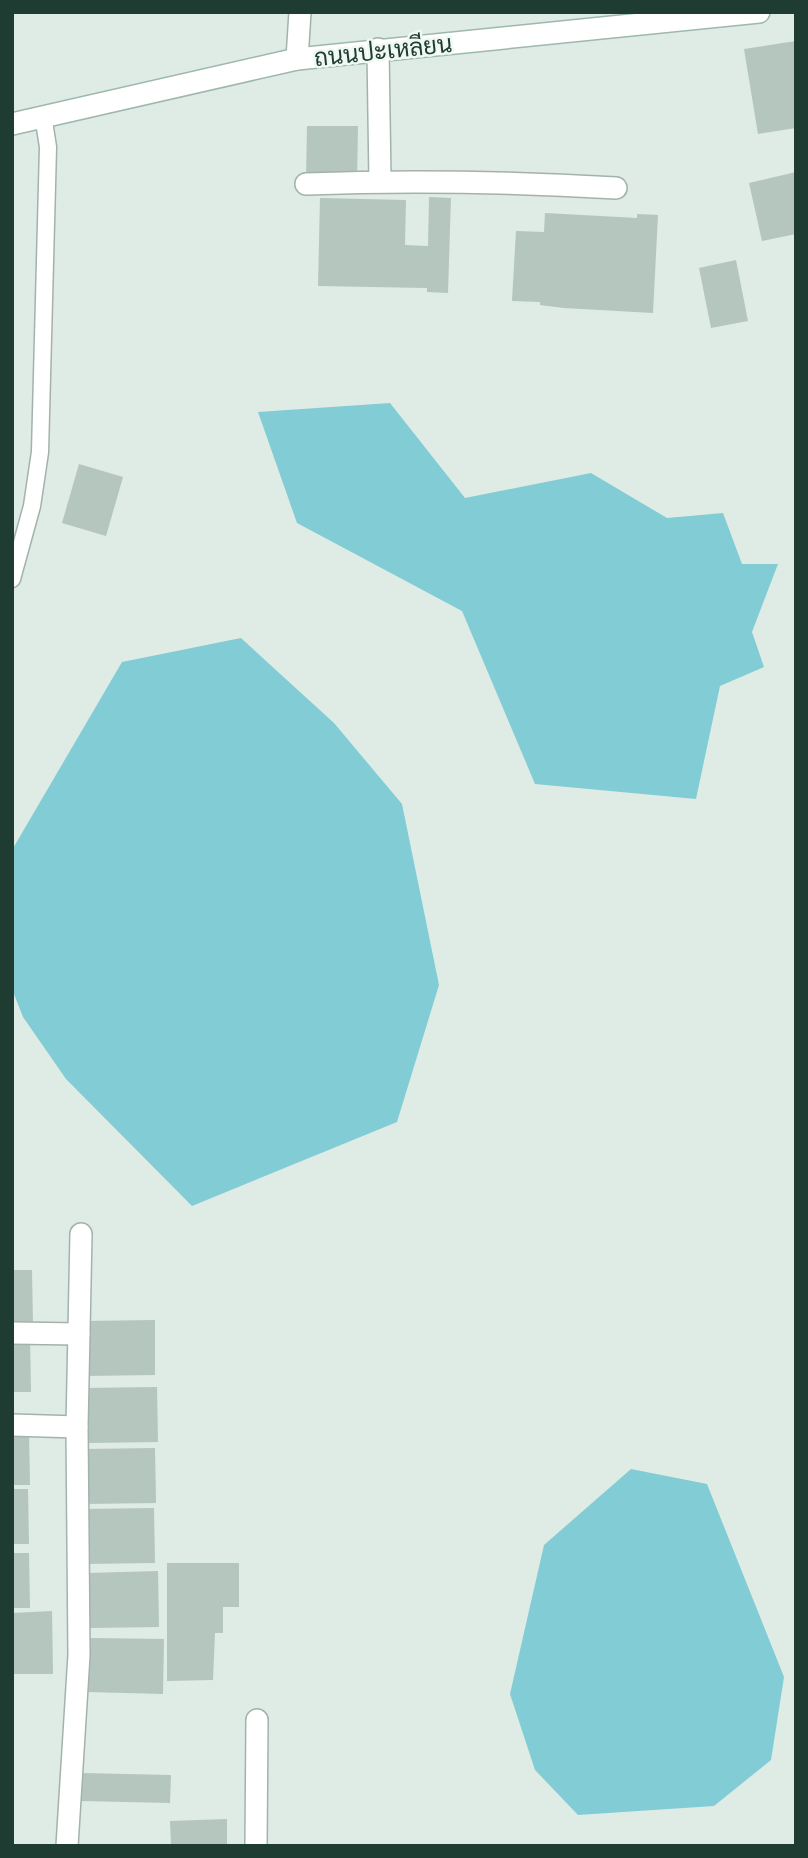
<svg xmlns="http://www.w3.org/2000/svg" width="808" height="1858" viewBox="0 0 808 1858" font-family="'Archivo Narrow',Sarabun,sans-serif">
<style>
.water{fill:#82cdd5}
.building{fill:#b4c6be}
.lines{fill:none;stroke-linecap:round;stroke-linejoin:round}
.lane-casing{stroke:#a2b3ac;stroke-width:19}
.street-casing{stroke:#a2b3ac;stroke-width:24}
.secondary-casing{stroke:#9db8ad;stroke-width:24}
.lane{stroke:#fff;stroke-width:16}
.street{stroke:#fff;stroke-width:21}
.secondary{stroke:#fff;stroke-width:21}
.labels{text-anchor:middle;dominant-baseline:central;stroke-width:5;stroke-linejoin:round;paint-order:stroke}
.street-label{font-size:24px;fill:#1f3c33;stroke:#eff8f3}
</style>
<rect width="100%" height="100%" fill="#dfebe5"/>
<g class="water">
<path d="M390,403L465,498L591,473L667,518L723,513L742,564H778L752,632L764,667L720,686L696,799L535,784L462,611L297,523L258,412Z"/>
<path d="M241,638L334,723L402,804L439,985L397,1122L192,1206L66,1079L23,1017L12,989V850L122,662Z"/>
<path d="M631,1469L707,1484L784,1677L771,1760L714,1806L578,1815L535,1770L510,1694L544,1545Z"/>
</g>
<g class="building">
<path d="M796,41V128L758,134L744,49Z"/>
<path d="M307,126H358L357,181L306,180Z"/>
<path d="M796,172V234L762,241L749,183Z"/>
<path d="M429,197L451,198L448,293L427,292V288L318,286L320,198L406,200L405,245L428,246Z"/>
<path d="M545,213L637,218V214L658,215L653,313L564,308L540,305V302L512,301L516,231L544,232Z"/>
<path d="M736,260L748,321L711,328L699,268Z"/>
<path d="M79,464L123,477L106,536L62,523Z"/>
<path d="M12,1270H32L33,1324L12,1325Z"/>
<path d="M155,1320V1375L85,1376L84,1321Z"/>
<path d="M12,1337H30L31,1392H12Z"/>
<path d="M157,1387L158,1442L87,1443L86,1388Z"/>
<path d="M12,1430H29L30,1485H12Z"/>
<path d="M155,1448L156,1503L85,1504L84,1449Z"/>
<path d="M12,1489H28L29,1544H12Z"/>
<path d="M154,1508L155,1563L84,1564L83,1509Z"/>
<path d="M12,1553H29L30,1608H12Z"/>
<path d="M167,1563H239V1607H223V1633H215L213,1680L167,1681Z"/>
<path d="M158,1571L159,1627L88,1628L87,1573Z"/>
<path d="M52,1611L53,1674H12V1613Z"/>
<path d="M89,1638L164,1639L163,1694L88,1692Z"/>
<path d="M82,1773L171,1775L170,1803L81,1801Z"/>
<path d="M227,1819V1846H171L170,1821Z"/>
</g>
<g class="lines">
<defs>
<path id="lane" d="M12,579L32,506L40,452L48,147L43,115"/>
<g id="street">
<path d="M378,49L380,181"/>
<path d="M297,59L300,12"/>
<path d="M306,184C410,180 513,182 616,188"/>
<path d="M12,1333L79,1334"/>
<path d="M12,1425L77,1427"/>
<path d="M67,1846L79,1655L77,1427L81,1234"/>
<path d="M256,1846L257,1720"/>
</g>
<path id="secondary" d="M12,124L297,59L759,12"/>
</defs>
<use href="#lane" class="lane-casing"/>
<use href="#street" class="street-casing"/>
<use href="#secondary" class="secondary-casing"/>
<use href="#lane" class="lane"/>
<use href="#street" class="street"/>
<use href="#secondary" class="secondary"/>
</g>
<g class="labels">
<g class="street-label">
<text transform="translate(383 50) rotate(-6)">ถนนปะเหลียน</text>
</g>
</g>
<rect width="808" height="1858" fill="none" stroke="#1f3c33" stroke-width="28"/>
</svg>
